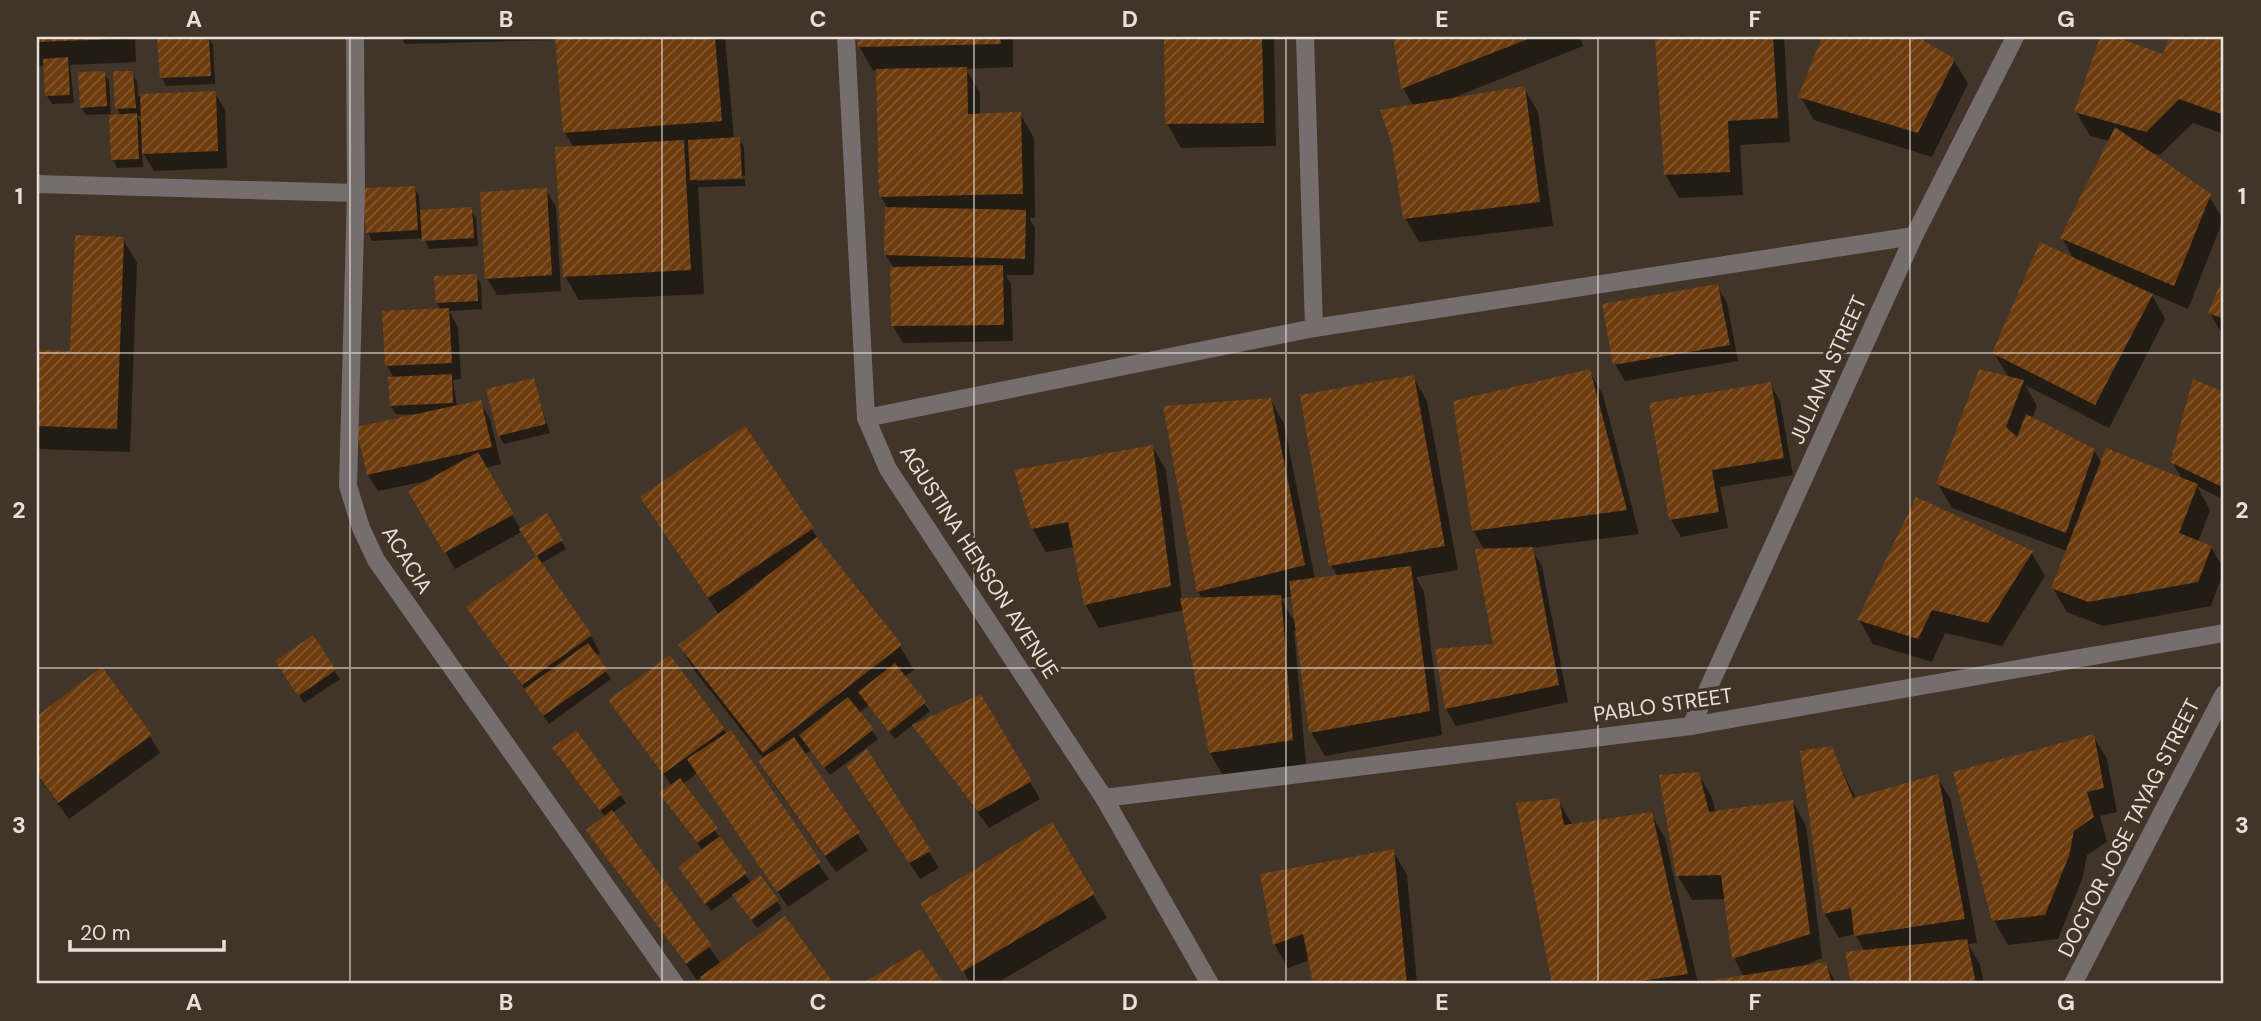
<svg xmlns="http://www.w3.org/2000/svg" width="2261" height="1021" viewBox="0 0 2261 1021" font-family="'DM Sans',sans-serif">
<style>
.shadow{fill:#0007;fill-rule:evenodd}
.building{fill:url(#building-hatch)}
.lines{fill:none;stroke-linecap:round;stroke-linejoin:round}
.minor{stroke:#766d6f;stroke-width:18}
.grid{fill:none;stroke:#e8e1d9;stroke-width:2;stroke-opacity:0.55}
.labels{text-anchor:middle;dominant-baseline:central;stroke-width:7;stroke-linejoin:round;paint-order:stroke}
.street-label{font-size:21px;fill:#e8e1d9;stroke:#403528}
.neatline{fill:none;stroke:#e8e1d9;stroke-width:2.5}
.grid-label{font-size:23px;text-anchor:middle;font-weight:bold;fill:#e8e1d9}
</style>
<defs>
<pattern id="building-hatch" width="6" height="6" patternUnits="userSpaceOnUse" patternTransform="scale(1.75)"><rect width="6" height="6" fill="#6d3c0e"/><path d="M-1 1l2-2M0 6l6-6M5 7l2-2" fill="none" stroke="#825830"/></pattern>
</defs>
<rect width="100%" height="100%" fill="#403528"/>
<g class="shadow">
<path d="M37,37H135L136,62L70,65L74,103L52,104L47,96L45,66H37Z"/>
<path d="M208,37L213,45L215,84L166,86L162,78L159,39Z"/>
<path d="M401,37H725L734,139H739L744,147L745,176L697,178V181L745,179V186L698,187L704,294L579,300L565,276L574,148L565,133L557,40L405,44Z"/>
<path d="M859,37H1013V67L966,69L980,93V115L1020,114L1034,138L1035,218H1029L1035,228L1034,275H1006L1011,284L1013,341L903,343L893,326L894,269L886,255L887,207L881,196L877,70L873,71L859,46Z"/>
<path d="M1165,37H1274L1276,146L1181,148L1167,123Z"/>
<path d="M1395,37H1580L1583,46L1450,99L1524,88L1538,112L1553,226L1419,242L1405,218L1414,107L1403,88Z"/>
<path d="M1657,37H1784L1790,142L1740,145L1743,195L1679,198L1665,174Z"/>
<path d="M1823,37H1914L1954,60L1968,84L1932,157L1814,120L1800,96Z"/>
<path d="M2102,37H2111L2164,56L2171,37H2224V134L2193,123L2160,155L2147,151L2209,196L2223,220L2188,309L2151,293L2165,319L2109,428L2025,385L2037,406L2032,419L2094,450L2102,464L2183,480L2172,462L2194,381L2224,393V500L2197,486L2210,510L2198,542L2211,547L2224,570L2211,606L2103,626L2067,612L2053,588L2067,551L1952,508L1938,484L2009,378L1994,353L2074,260L2062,238L2110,141L2090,136L2076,112Z"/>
<path d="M104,73L109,81L111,116H121L117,108L132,73L137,81L138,96L215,93L225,110L227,168L154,171L142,151L143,167L117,168L113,159L110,114L86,115L81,107ZM137,116H142L143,126Z"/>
<path d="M414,188L419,196L420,212L471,209L476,218L478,246L429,249L424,238L372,241L368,233Z"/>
<path d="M546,190L556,207L561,291L497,295L487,278Z"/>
<path d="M123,239L137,263L130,452L37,449V352L72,353Z"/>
<path d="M476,276L481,284L482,309L449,311L458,327L461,379L453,380L457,407L480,402L490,419L501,464L485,468L521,530L546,515L566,549L540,564L591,636L600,653L595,656L611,679L549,724L468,607L538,557L523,531L455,569L411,492L431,480L378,491L368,475L421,415L396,414L391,406L394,378L387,365L441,310L437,303Z"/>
<path d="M2224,279V337L2210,313Z"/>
<path d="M1717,286L1727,303L1738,361L1625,381L1615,364Z"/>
<path d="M1589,371L1603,395L1639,534L1531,548L1542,566L1568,702L1456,726L1446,709L1495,645L1485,551L1473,530Z"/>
<path d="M1413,377L1427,401L1458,570L1416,577L1424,592L1442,735L1325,756L1311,732L1297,630L1294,631L1306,764L1224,777L1210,753L1184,610L1099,628L1085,604L1074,547L1046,552L1032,528L1152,446L1166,470L1182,600L1203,599L1198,592L1270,399L1284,424L1315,579L1338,577L1331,565ZM1293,596L1297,626L1281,599Z"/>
<path d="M533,380L550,433L504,444L499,436Z"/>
<path d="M1770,384L1780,401L1793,475L1720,487L1728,528L1681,537L1671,520L1651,405Z"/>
<path d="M642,498L812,529L824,549L900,646L914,670L904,677L930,711L895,739L868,705L859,713L878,739L830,775L811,750L804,755L868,850L836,872L770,779L760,762L764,759L694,670L680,646L719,615Z"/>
<path d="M2031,552L2045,576L2002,646L1945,633L1932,662L1873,644L1859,620Z"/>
<path d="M312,638L340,679L304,703L282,670Z"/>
<path d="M980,696L1040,799L989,828L915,726Z"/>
<path d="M611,700L724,730L829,879L788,907L697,773L683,784L751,883L777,901L782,909L757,928L734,895L711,911L685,875L703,851L666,802L672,786Z"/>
<path d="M37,706L41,714L150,736L160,753L69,819L37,775Z"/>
<path d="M576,733L626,803L612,813L721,964L784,918L832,984H707L702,977L697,980L589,830L606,818L560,756Z"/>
<path d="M2093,736L2107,759L2117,812L2100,816L2107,842L2087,855L2082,880L2058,939L2008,945L1994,920Z"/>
<path d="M1831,748L1856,799L1937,777L1951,800L1977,943L1968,944L1980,965L1984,984H1852L1847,954L1865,952L1855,934L1839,938L1825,914L1802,753Z"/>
<path d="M1698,773L1712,798L1716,813L1793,802L1806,826L1822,958L1796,969L1825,964L1837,984H1717L1716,981L1744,977L1734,958L1726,899L1692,900L1678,876Z"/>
<path d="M858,784L929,852L939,868L920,879Z"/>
<path d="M1558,800L1572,824L1651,814L1665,838L1698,984H1554L1518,805Z"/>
<path d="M1051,824L1107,918L995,984H971L936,927Z"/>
<path d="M1393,851L1407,875L1417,984H1315L1310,960L1288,968L1275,945L1262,875Z"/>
<path d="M2224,970V984H2218Z"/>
</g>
<g class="building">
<path d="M37,37H117V39L37,42Z"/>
<path d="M157,37H209L211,76L160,78Z"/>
<path d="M555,37H715L722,121L563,133Z"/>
<path d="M857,37H1000L1001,44L858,47Z"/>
<path d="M1164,37H1262L1264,123L1165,124Z"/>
<path d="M1393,37H1533L1401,89Z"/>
<path d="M1655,37H1773L1778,118L1728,121L1730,172L1664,175Z"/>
<path d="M1822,37H1918L1955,59L1918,133L1798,97Z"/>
<path d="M2100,37H2116L2163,54L2169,37H2224V115L2179,99L2146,132L2074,112Z"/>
<path d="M68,57L70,95L45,96L43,59Z"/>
<path d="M967,67L968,114L1021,112L1023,194L879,197L876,69Z"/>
<path d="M105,71L107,106L80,108L78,72Z"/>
<path d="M113,71H133L136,108L115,109Z"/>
<path d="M1525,86L1540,202L1403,219L1392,145L1380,110Z"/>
<path d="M216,91L218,151L142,154L140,94Z"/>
<path d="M137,113L139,159L111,160L109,115Z"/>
<path d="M2115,127L2211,194L2174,286L2060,238Z"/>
<path d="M740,137L742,178L690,180L688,140Z"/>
<path d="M684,140L691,270L563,277L555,147Z"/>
<path d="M415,186L418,230L366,233L363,188Z"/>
<path d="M547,188L552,275L485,279L480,192Z"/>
<path d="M472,207L474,238L422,241L420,210Z"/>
<path d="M885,207L1026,210L1025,259L884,255Z"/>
<path d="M75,235L124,237L117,429L37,426V350L70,351Z"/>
<path d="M2040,242L2153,294L2095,405L1992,353Z"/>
<path d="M1003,265L1004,325L891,326L890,267Z"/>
<path d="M477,274L478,301L436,303L434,276Z"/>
<path d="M2224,275V319L2208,313Z"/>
<path d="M1718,284L1730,345L1613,365L1602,304Z"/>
<path d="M449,308L452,363L385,366L382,311Z"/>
<path d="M1590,369L1627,510L1472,531L1453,401Z"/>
<path d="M1979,369L2024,380L2006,427L2017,437L2026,414L2095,449L2066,533L1936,484Z"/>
<path d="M452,374L453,403L390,406L388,377Z"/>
<path d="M1414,375L1445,546L1329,566L1300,395Z"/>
<path d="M534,378L546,424L498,436L486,389Z"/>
<path d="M2193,379L2224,392V488L2170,462Z"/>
<path d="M1771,382L1784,458L1712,470L1719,512L1669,520L1649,403Z"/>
<path d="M1271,398L1305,565L1197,592L1163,406Z"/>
<path d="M481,400L492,447L367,475L356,427Z"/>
<path d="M745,426L814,528L708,598L640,497Z"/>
<path d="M1153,445L1171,586L1084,605L1068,522L1031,529L1014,470Z"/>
<path d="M2106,448L2198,484L2179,533L2212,546L2198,582L2088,602L2051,588Z"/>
<path d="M478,452L514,514L444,553L408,491Z"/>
<path d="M1916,497L2033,551L1988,623L1932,610L1918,639L1857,620Z"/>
<path d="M547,513L563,540L536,556L519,529Z"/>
<path d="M817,537L902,645L763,753L678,645Z"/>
<path d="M1533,547L1559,685L1445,709L1435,649L1493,644L1475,549Z"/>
<path d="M537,556L592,635L522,685L466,607Z"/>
<path d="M1411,566L1430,711L1309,733L1289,581Z"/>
<path d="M1281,595L1293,740L1209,753L1180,598Z"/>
<path d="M313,635L336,670L298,696L275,661Z"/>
<path d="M588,643L608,670L543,716L524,689Z"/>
<path d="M670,655L725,729L663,774L608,700Z"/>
<path d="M895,663L926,702L889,732L858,692Z"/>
<path d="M102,667L152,735L58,803L37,774V716Z"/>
<path d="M981,694L1032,781L978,812L912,725Z"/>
<path d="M848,697L874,729L824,768L799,735Z"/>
<path d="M576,730L622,794L600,811L552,748Z"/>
<path d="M731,730L821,862L777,892L687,759Z"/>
<path d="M2094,734L2104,788L2087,792L2094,817L2074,831L2069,856L2045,915L1992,921L1953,772Z"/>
<path d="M794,737L860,832L825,856L758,761Z"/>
<path d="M1832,746L1853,798L1938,774L1965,919L1854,936L1851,908L1823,914L1800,751Z"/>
<path d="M867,749L931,851L909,863L846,766Z"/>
<path d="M1699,772L1709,812L1793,800L1810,934L1732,959L1721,875L1676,876L1659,775Z"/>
<path d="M680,778L718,828L697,843L659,793Z"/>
<path d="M1559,798L1564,825L1652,812L1688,974L1621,984H1552L1516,803Z"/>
<path d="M612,810L712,945L686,964L586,830Z"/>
<path d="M1052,822L1095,894L962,972L920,903Z"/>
<path d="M720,836L747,873L705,904L678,867Z"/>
<path d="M1394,849L1407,984H1313L1303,934L1273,945L1260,874Z"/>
<path d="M760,875L779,900L751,920L732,895Z"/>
<path d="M785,916L832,981L828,984H706L700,977Z"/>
<path d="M1967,939L1976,984H1851L1845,952Z"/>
<path d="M921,949L944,984H861Z"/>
<path d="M1826,962L1832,984H1715L1714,980Z"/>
</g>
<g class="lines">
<g class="minor">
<path d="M355,37L356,193L348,486L361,528L376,560L675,984"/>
<path d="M846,37L866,418L888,469L1104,798L1210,984"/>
<path d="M1305,37L1314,328L1914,236"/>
<path d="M37,184L356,193"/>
<path d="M866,418L1314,328"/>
<path d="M1691,726L1914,236L2015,37"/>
<path d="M1104,798L1691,726L2224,633"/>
<path d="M2073,984L2224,694"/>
</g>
</g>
<path class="grid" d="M350,37V984M662,37V984M974,37V984M1286,37V984M1598,37V984M1910,37V984M37,353H2224M37,668H2224"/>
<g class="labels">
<g class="street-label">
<text transform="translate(1828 370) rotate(-66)">JULIANA STREET</text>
<text transform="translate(407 560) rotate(58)">ACACIA</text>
<text transform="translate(979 562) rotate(57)">AGUSTINA HENSON AVENUE</text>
<text transform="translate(1663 705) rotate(-8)">PABLO STREET</text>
<text transform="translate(2129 828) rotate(-63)">DOCTOR JOSE TAYAG STREET</text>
</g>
</g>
<rect width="2261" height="1021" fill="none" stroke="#403528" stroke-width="77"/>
<path d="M70 940v10h154v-10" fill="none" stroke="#e8e1d9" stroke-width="3.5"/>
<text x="80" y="940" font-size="21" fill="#e8e1d9" stroke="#403528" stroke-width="5" paint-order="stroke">20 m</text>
<rect x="38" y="38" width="2184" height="944" class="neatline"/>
<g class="grid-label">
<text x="194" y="27">A</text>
<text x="506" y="27">B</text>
<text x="818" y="27">C</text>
<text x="1130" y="27">D</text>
<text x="1442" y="27">E</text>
<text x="1755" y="27">F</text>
<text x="2066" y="27">G</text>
<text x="19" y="204">1</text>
<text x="2242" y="204">1</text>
<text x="19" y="518">2</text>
<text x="2242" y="518">2</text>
<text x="19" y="833">3</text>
<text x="2242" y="833">3</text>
<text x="194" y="1010">A</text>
<text x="506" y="1010">B</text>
<text x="818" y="1010">C</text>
<text x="1130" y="1010">D</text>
<text x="1442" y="1010">E</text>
<text x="1755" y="1010">F</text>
<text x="2066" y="1010">G</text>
</g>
</svg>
